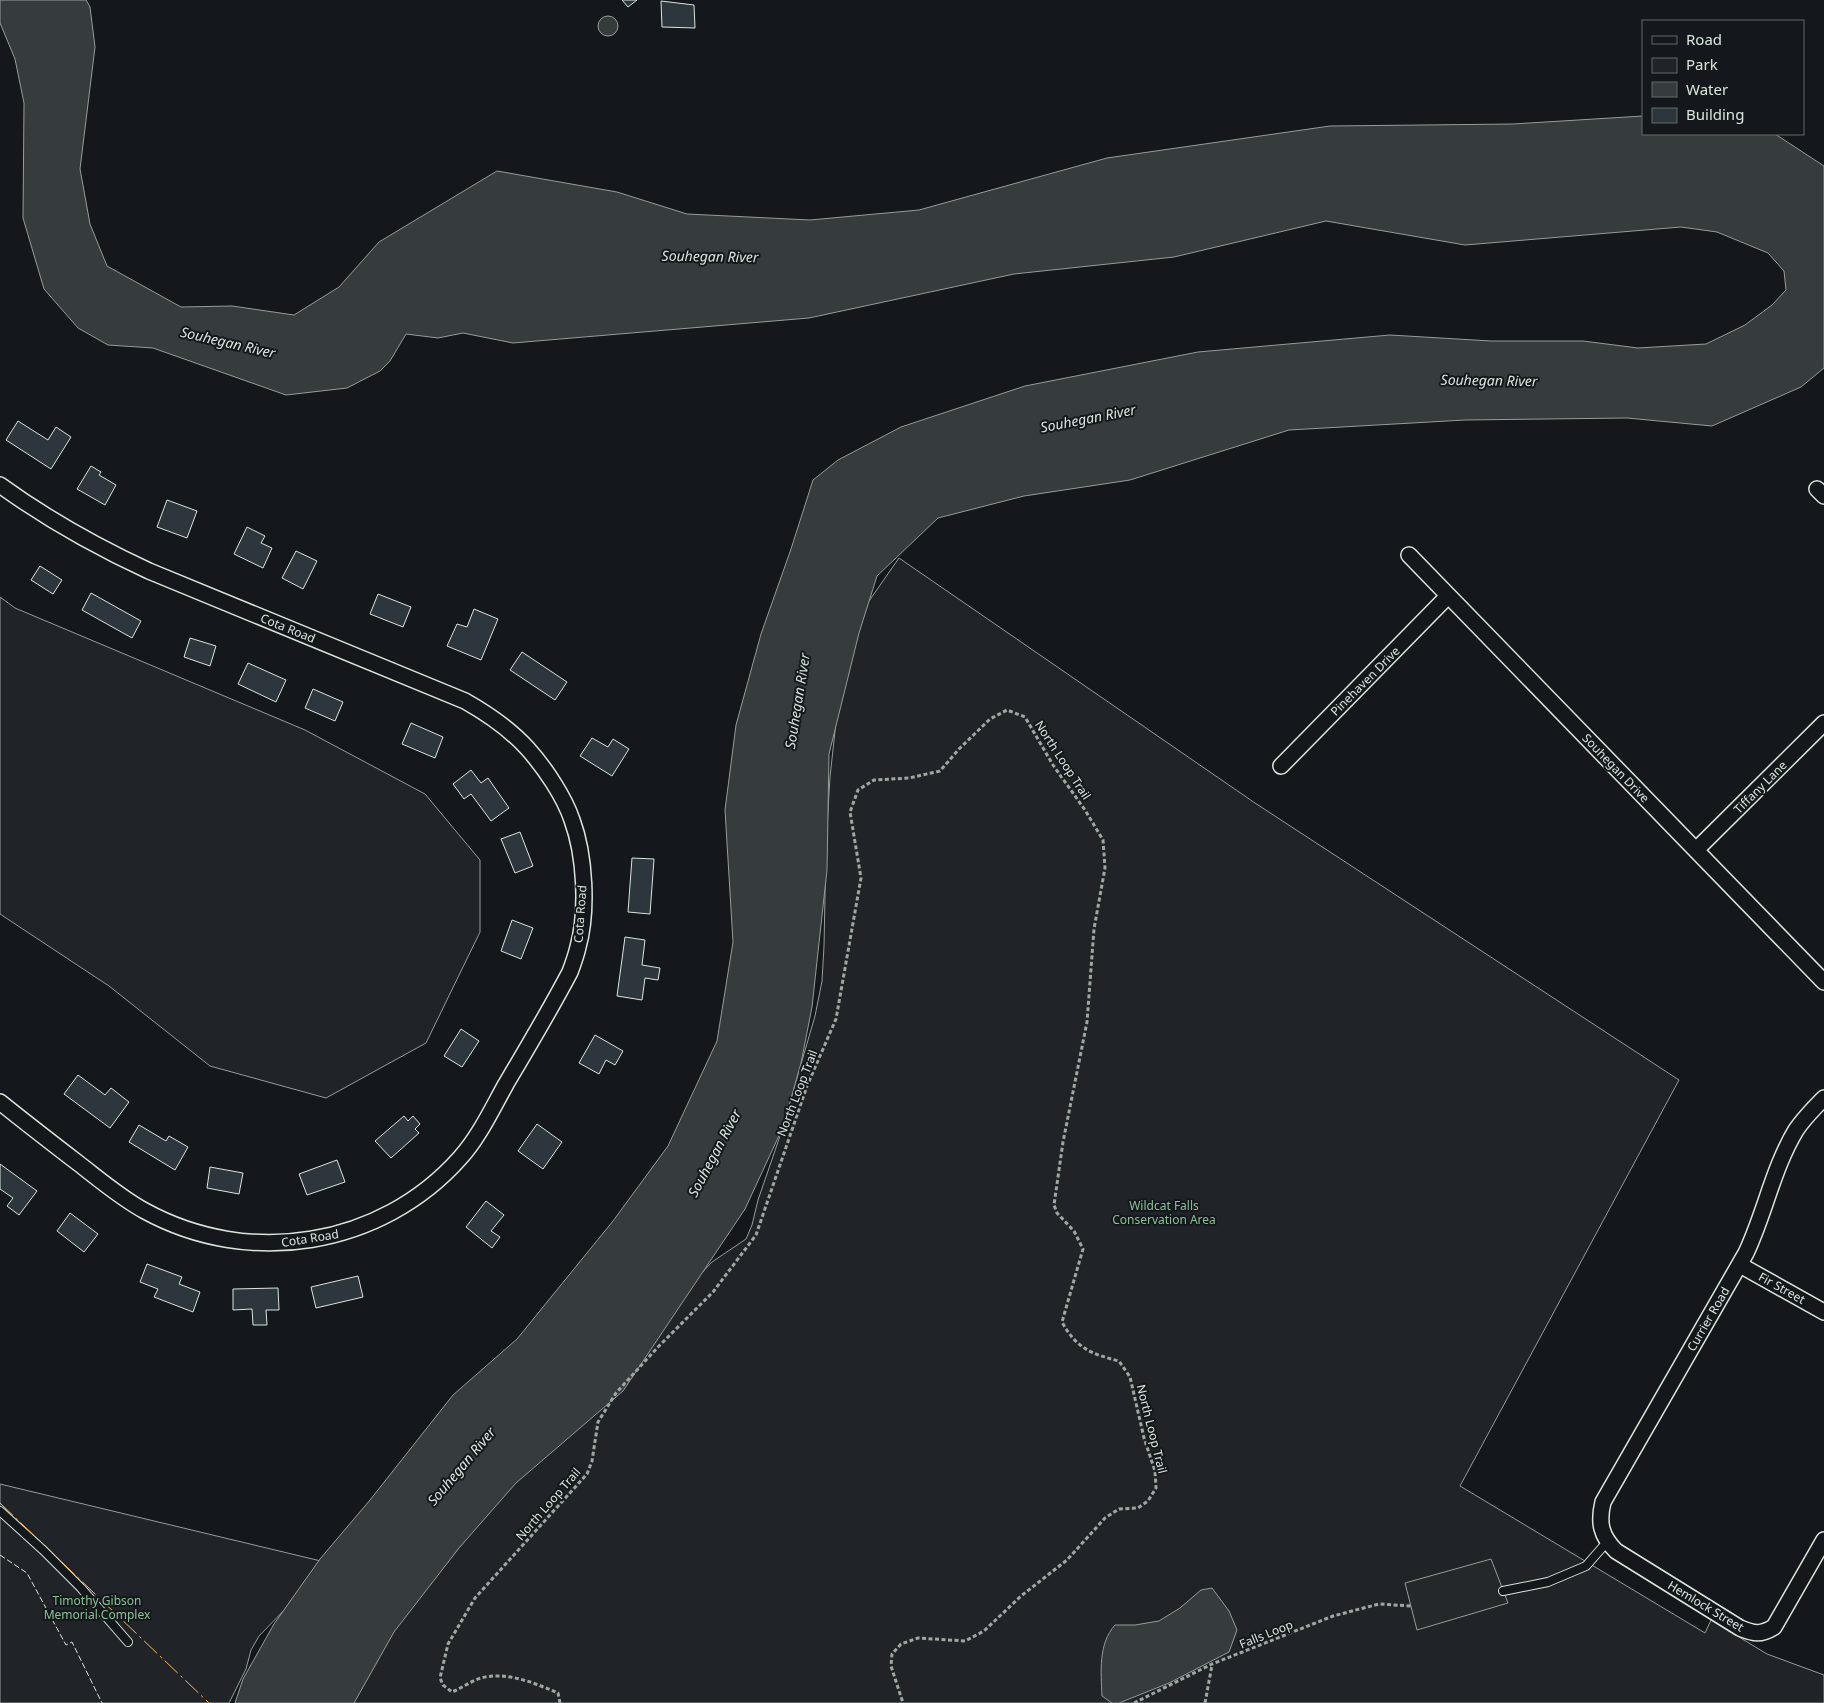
<svg xmlns="http://www.w3.org/2000/svg" width="1824" height="1703" viewBox="0 0 1824 1703" font-family="'Noto Sans',sans-serif">
<style>
.green{fill:#202428;stroke:#939e99}
.parking{fill:#24282b;stroke:#939e99}
.water{fill:#363b3e;stroke:#939e99}
.building{fill:#2c363c;stroke:#d8e6dc}
.lines{fill:none;stroke-linecap:round;stroke-linejoin:round}
.service-casing{stroke:#d8e6dc;stroke-width:10}
.minor-casing{stroke:#d8e6dc;stroke-width:18}
.path{stroke:#9da8a2;stroke-width:3;stroke-dasharray:4 2.5;stroke-linecap:butt}
.service{stroke:#14181c;stroke-width:8}
.minor{stroke:#14181c;stroke-width:15}
.fence{stroke:#d8e6dc;stroke-width:1;stroke-dasharray:6 2.5;stroke-linecap:butt}
.power{stroke:#ffb74d;stroke-width:1;stroke-dasharray:18 4 2.5 4;stroke-linecap:butt}
.labels{text-anchor:middle;dominant-baseline:central;stroke-width:4;stroke-linejoin:round;paint-order:stroke}
.street-label{font-size:12px;fill:#d8e6dc;stroke:#14181c}
.park-label{font-size:12px;fill:#8ac095;stroke:#14181c}
.water-label{font-size:14px;font-style:italic;fill:#d8e6dc;stroke:#14181c}
</style>
<rect width="100%" height="100%" fill="#14181c"/>
<g class="green">
<path d="M899,558L1255,803L1679,1080L1460,1486L1705,1633L1711,1620L1767,1654L1824,1675V1703H352L394,1627L463,1543L508,1478L712,1262L746,1239L752,1225L758,1200L780,1136L815,1016L822,981L824,946L826,845L830,777L842,667L862,611Z"/>
<path d="M0,597L15,608L305,730L425,794L480,860V932L426,1043L326,1098L210,1066L109,986L0,914Z"/>
<path d="M0,1484L325,1562L291,1603L259,1636L251,1650L246,1669L229,1703H0Z"/>
</g>
<path class="parking" d="M1491,1559L1508,1603L1417,1630L1405,1583Z"/>
<g class="water">
<path d="M0,0H86L90,7L95,47L80,169L90,224L107,266L181,307L232,306L294,315L339,287L379,242L497,171L617,192L687,214L810,220L919,210L1107,158L1330,126L1513,124L1643,116V134H1775L1824,166V368L1801,387L1712,426L1627,418L1465,420L1289,430L1130,480L1024,496L938,518L877,576L859,633L829,754L827,870L812,1007L801,1063L783,1127L745,1209L623,1391L516,1483L459,1548L394,1632L354,1703H235L243,1679L274,1624L320,1559L370,1500L453,1395L517,1339L613,1221L668,1146L717,1041L733,942L725,810L736,725L761,634L791,549L813,480L838,460L901,427L1025,386L1198,352L1390,335L1491,341H1583L1638,348L1706,344L1745,325L1772,305L1786,290L1784,271L1768,253L1717,232L1681,227L1465,245L1326,221L1174,257L1014,274L809,318L513,343L463,333L438,338L406,334L390,361L380,371L347,388L286,395L153,348L108,345L78,328L44,289L23,218L24,103L15,59L0,23Z"/>
<circle cx="608" cy="26" r="10"/>
<path d="M1212,1588L1229,1611L1237,1630L1229,1652L1169,1683L1119,1703H1112L1102,1696C1101,1672 1098,1644 1115,1625H1135L1159,1621L1180,1608L1201,1590Z"/>
</g>
<g class="building">
<path d="M622,0H637L628,7Z"/>
<path d="M661,1L694,5L695,28L662,27Z"/>
<path d="M18,421L48,440L56,427L71,437L51,469L6,440Z"/>
<path d="M91,466L101,472L99,475L116,485L105,505L77,489Z"/>
<path d="M167,500L197,511L187,538L157,527Z"/>
<path d="M247,527L265,536L261,543L272,548L263,568L234,554Z"/>
<path d="M296,551L317,561L303,589L282,578Z"/>
<path d="M40,566L62,580L53,594L31,580Z"/>
<path d="M91,593L141,621L132,638L82,610Z"/>
<path d="M378,594L411,607L403,627L370,614Z"/>
<path d="M474,609L498,619L481,660L447,646L457,624L467,627Z"/>
<path d="M190,638L216,646L210,666L184,657Z"/>
<path d="M522,652L567,682L555,700L510,670Z"/>
<path d="M248,663L286,680L276,702L238,684Z"/>
<path d="M313,689L343,702L335,721L305,708Z"/>
<path d="M411,723L443,737L435,758L402,744Z"/>
<path d="M592,738L608,747L613,739L629,749L612,776L580,756Z"/>
<path d="M471,770L481,783L488,778L509,808L491,821L471,794L464,799L453,784Z"/>
<path d="M520,832L533,866L515,873L501,839Z"/>
<path d="M632,858L654,859L650,914L628,912Z"/>
<path d="M512,920L533,928L521,959L501,951Z"/>
<path d="M625,937L645,940L642,965L660,968L658,980L645,978L642,1000L617,996Z"/>
<path d="M461,1029L479,1041L462,1067L444,1056Z"/>
<path d="M595,1035L623,1051L615,1065L606,1060L599,1074L579,1063Z"/>
<path d="M78,1075L105,1095L111,1088L129,1102L110,1128L64,1094Z"/>
<path d="M404,1116L408,1121L413,1116L420,1124L415,1129L419,1133L391,1158L375,1141Z"/>
<path d="M537,1124L562,1142L543,1169L518,1151Z"/>
<path d="M139,1125L166,1141L169,1136L188,1147L175,1170L129,1142Z"/>
<path d="M337,1160L345,1182L307,1195L299,1174Z"/>
<path d="M0,1164L37,1191L19,1215L7,1206L13,1198L0,1189Z"/>
<path d="M210,1167L243,1173L239,1194L207,1188Z"/>
<path d="M486,1201L504,1215L491,1231L500,1237L492,1248L466,1227Z"/>
<path d="M70,1213L98,1234L84,1252L57,1231Z"/>
<path d="M147,1264L182,1277L179,1284L200,1292L193,1312L154,1297L158,1289L140,1282Z"/>
<path d="M358,1276L363,1297L316,1308L311,1287Z"/>
<path d="M278,1288L279,1310H266L267,1325H253L252,1309L233,1310V1289Z"/>
</g>
<g class="lines">
<defs>
<g id="service">
<path d="M0,1511L43,1550L81,1588L128,1642"/>
<path d="M1503,1591L1548,1582L1586,1566L1607,1542"/>
</g>
<g id="minor">
<path d="M0,485C47,519 97,547 149,571L465,701C488,714 510,729 528,749C544,767 564,796 572,820C585,855 588,911 578,947C576,956 573,964 570,972C550,1010 528,1047 506,1084C492,1109 479,1137 460,1158C381,1247 249,1268 145,1211C121,1198 100,1180 78,1163C52,1143 26,1123 0,1102"/>
<path d="M1817,489L1824,496"/>
<path d="M1409,555L1824,982"/>
<path d="M1281,766L1448,596"/>
<path d="M1696,850L1824,723"/>
<path d="M1824,1098C1814,1108 1804,1118 1796,1130C1773,1168 1765,1213 1746,1253L1603,1502C1598,1523 1601,1536 1616,1551L1740,1628C1754,1634 1761,1635 1774,1627L1824,1540"/>
<path d="M1740,1265L1824,1312"/>
</g>
</defs>
<use href="#service" class="service-casing"/>
<use href="#minor" class="minor-casing"/>
<g class="path">
<path d="M560,1703L558,1693C534,1683 507,1671 481,1678C471,1681 462,1688 452,1692L443,1685L440,1678L448,1644L475,1598L587,1474L592,1461L598,1422L616,1393L658,1347L713,1292L756,1235L807,1086L836,1019L861,878L850,812L858,790L874,780L909,778L940,771L959,749L990,719L1007,710L1025,717L1053,765L1085,810L1103,840L1105,868L1094,929L1087,1022L1063,1142L1054,1205L1057,1213L1074,1231L1083,1249L1062,1322C1076,1348 1091,1354 1119,1361L1130,1377L1144,1438L1155,1471L1156,1488L1148,1501L1138,1508L1119,1509L1105,1518L1067,1560L1021,1596L984,1631L965,1641L918,1638L901,1644L892,1654L891,1666L903,1703"/>
<path d="M1134,1703L1212,1664L1333,1616L1379,1604L1411,1606"/>
<path d="M1205,1703L1212,1665"/>
</g>
<use href="#service" class="service"/>
<use href="#minor" class="minor"/>
<path class="fence" d="M0,1555L27,1573L66,1645L72,1642L102,1703"/>
<path class="power" d="M0,1503L209,1703"/>
</g>
<g class="labels">
<g class="street-label">
<text transform="translate(288 628) rotate(22)">Cota Road</text>
<text transform="translate(1365 681) rotate(-45)">Pinehaven Drive</text>
<text transform="translate(1063 760) rotate(57)">North Loop Trail</text>
<text transform="translate(1616 768) rotate(46)">Souhegan Drive</text>
<text transform="translate(1760 787) rotate(-45)">Tiffany Lane</text>
<text transform="translate(580 914) rotate(-86)">Cota Road</text>
<text transform="translate(797 1093) rotate(-69)">North Loop Trail</text>
<text transform="translate(310 1238) rotate(-9)">Cota Road</text>
<text transform="translate(1782 1288) rotate(29)">Fir Street</text>
<text transform="translate(1708 1319) rotate(-60)">Currier Road</text>
<text transform="translate(1152 1429) rotate(76)">North Loop Trail</text>
<text transform="translate(548 1504) rotate(-49)">North Loop Trail</text>
<text transform="translate(1706 1606) rotate(31)">Hemlock Street</text>
<text transform="translate(1266 1634) rotate(-22)">Falls Loop</text>
</g>
<g class="park-label">
<text x="1164" y="1205">Wildcat Falls<tspan x="1164" dy="14">Conservation Area</tspan></text>
<text x="97" y="1600">Timothy Gibson<tspan x="97" dy="14">Memorial Complex</tspan></text>
</g>
<g class="water-label">
<text transform="translate(710 256) rotate(1)">Souhegan River</text>
<text transform="translate(228 342) rotate(13)">Souhegan River</text>
<text transform="translate(1489 380) rotate(1)">Souhegan River</text>
<text transform="translate(1088 418) rotate(-11)">Souhegan River</text>
<text transform="translate(797 701) rotate(-81)">Souhegan River</text>
<text transform="translate(714 1153) rotate(-62)">Souhegan River</text>
<text transform="translate(461 1466) rotate(-50)">Souhegan River</text>
</g>
</g>
<rect x="1642" y="20" width="162" height="115" fill="#14181c" stroke="#626a69"/>
<rect x="1652" y="36" width="25" height="8" fill="#14181c" stroke="#626a69"/>
<text x="1686" y="45" font-size="15" fill="#d8e6dc">Road</text>
<rect x="1652" y="58" width="25" height="15" fill="#202428" stroke="#626a69"/>
<text x="1686" y="70" font-size="15" fill="#d8e6dc">Park</text>
<rect x="1652" y="82" width="25" height="15" fill="#363b3e" stroke="#626a69"/>
<text x="1686" y="95" font-size="15" fill="#d8e6dc">Water</text>
<rect x="1652" y="108" width="25" height="15" fill="#2c363c" stroke="#626a69"/>
<text x="1686" y="120" font-size="15" fill="#d8e6dc">Building</text>
</svg>
